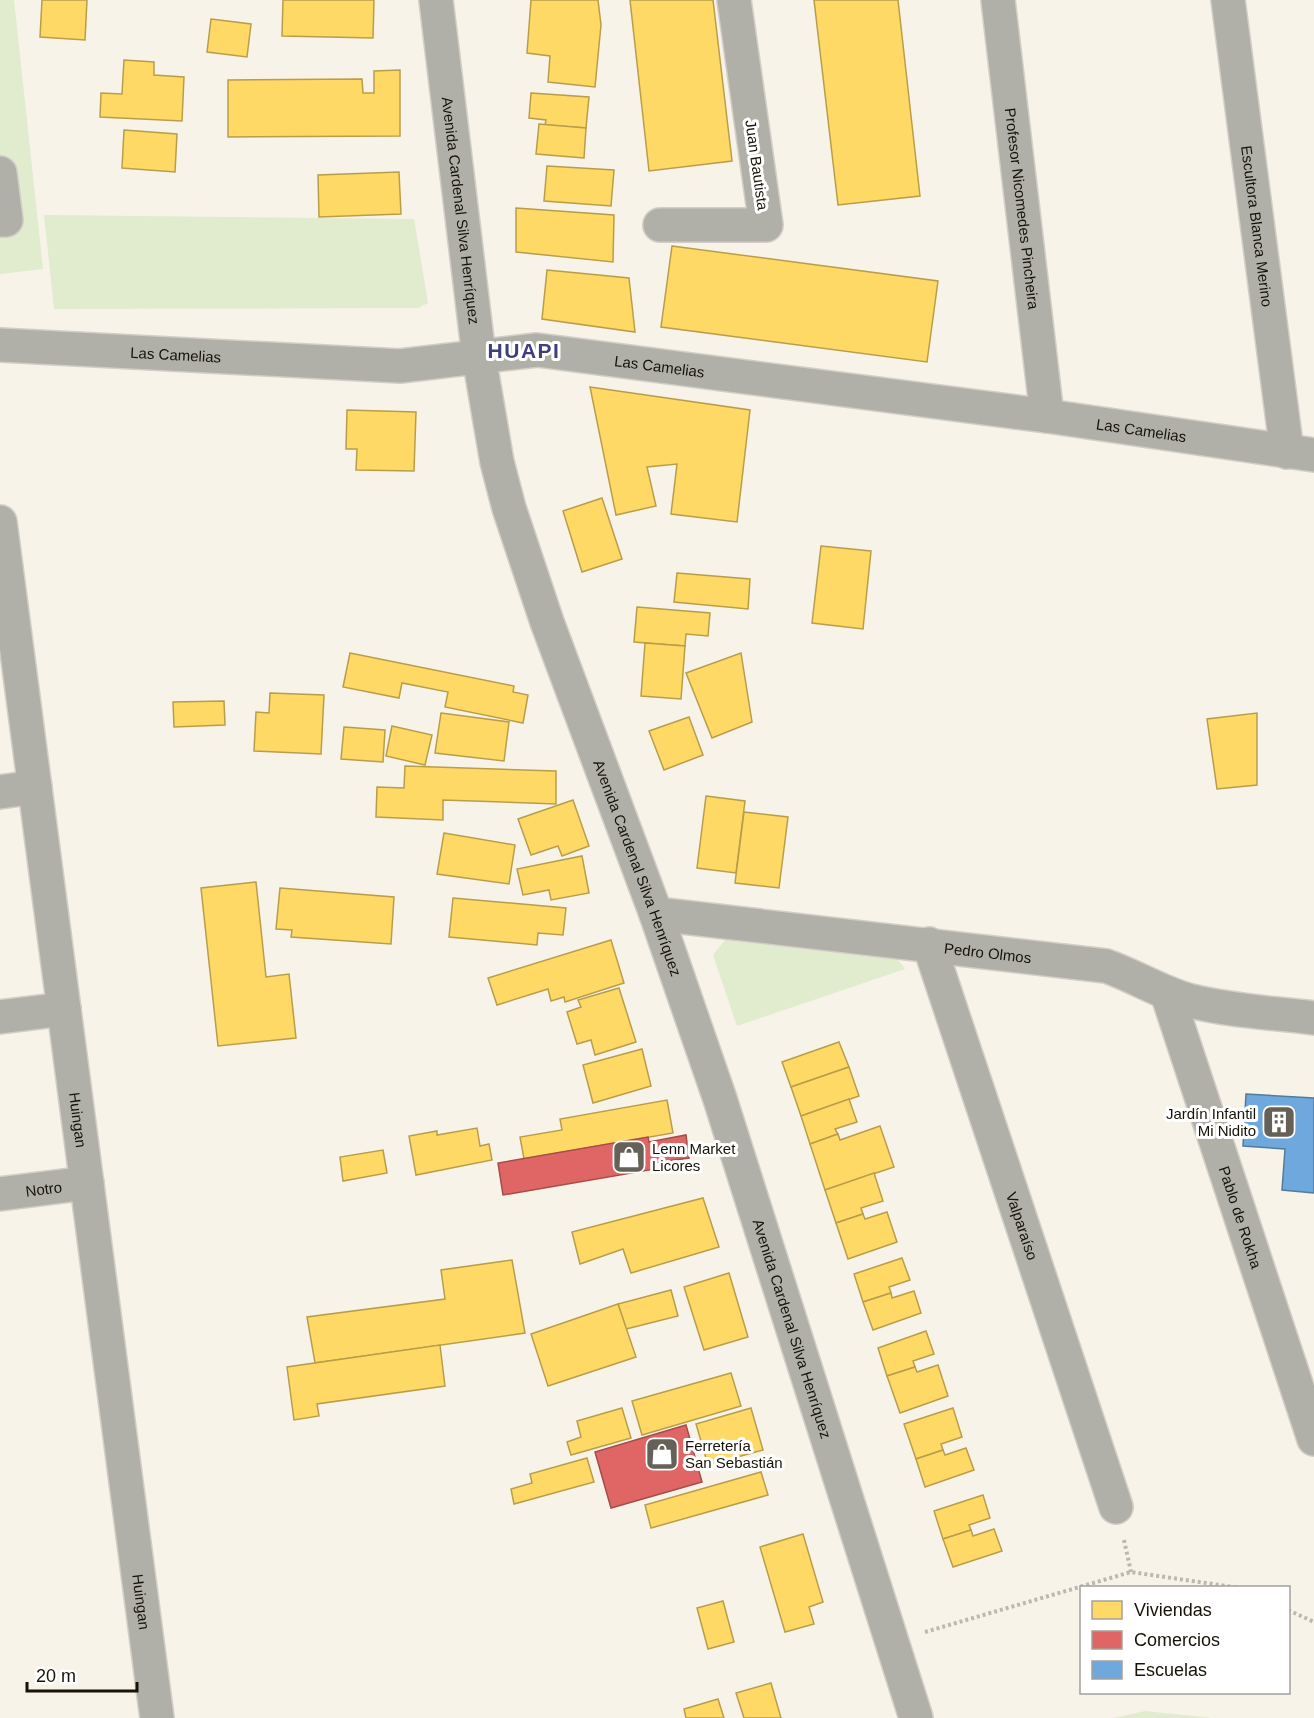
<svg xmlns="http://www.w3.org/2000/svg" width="1314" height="1718" viewBox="0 0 1314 1718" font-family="Arial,sans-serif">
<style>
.green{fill:#e1ebce}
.homes{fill:#ffd966;stroke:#b99e4a;stroke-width:1.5}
.shops{fill:#e06666;stroke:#a44d4a;stroke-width:1.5}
.schools{fill:#6fa8dc;stroke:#557b9c;stroke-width:1.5}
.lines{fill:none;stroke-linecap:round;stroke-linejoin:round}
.minor-casing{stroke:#d2cec6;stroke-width:36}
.path{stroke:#bbb8b1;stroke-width:4;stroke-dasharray:3 3;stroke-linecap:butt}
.minor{stroke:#b0b0a8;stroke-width:33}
.labels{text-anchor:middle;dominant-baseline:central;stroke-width:6;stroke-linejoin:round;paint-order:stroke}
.street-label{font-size:15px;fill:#171308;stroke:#fff}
.poi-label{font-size:15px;fill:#171308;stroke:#fff;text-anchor:start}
.district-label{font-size:21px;font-weight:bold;letter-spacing:1.5px;fill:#3f3f7c;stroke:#fff}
</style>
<rect width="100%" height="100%" fill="#f7f3e9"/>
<g class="green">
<path d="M0,0H14L43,269L0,274Z"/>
<path d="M44,215L414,219L428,303L418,308L54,309Z"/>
<path d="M725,940L898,960L905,969L737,1026L713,955Z"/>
<path d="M1145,1711L1213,1718H1214H1114Z"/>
</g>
<g class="homes">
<path d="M42,0H87L85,40L40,37Z"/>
<path d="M283,0H374L373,38L282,36Z"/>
<path d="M531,0H598L601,25L595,87L548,82L550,56L527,53Z"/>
<path d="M630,0H713L732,161L649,171Z"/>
<path d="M814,0H898L920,196L838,205Z"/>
<path d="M211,19L251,24L247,57L207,52Z"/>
<path d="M124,60L154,62V75L184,77L182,121L100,117L101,93L122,94Z"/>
<path d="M400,70V136L228,137V80L362,79L363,93H374V71Z"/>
<path d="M531,93L589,97L586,128L545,125L546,120L529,118Z"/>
<path d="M539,124L586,128L584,158L536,154Z"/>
<path d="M124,130L177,134L175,172L122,168Z"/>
<path d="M547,166L614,170L611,206L544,201Z"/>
<path d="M399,172L401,214L319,217L318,175Z"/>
<path d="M516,208L614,215L613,262L516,252Z"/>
<path d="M672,246L938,281L927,362L661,327Z"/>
<path d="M547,270L629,278L635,332L542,319Z"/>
<path d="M590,387L750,410L737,522L671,514L677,464L647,467L656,506L616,515Z"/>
<path d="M347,410L416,412L414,471L356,470L357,449H346Z"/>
<path d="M602,498L622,559L582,572L563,511Z"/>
<path d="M821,546L871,551L863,629L812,623Z"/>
<path d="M677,573L750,579L748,609L674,602Z"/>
<path d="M637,607L710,613L708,636L686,634L685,646L634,642Z"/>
<path d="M645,643L685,646L681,699L641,696Z"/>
<path d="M350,653L514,686L513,692L528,695L523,723L445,707L448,692L402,683L399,698L343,687Z"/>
<path d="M741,653L752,722L712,738L686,673Z"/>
<path d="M270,693L324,695L321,754L254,751L256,712L269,713Z"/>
<path d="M224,701L225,725L174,727L173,702Z"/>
<path d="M441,713L509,722L504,761L435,753Z"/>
<path d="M1257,713V785L1217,789L1207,719Z"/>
<path d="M689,717L703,755L664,770L649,731Z"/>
<path d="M392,726L432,735L425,765L386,756Z"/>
<path d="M344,727L385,730L383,762L341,759Z"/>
<path d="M405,766L556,771V804L443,800V820L376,817L377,787L404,788Z"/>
<path d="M706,796L745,801L736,873L697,868Z"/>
<path d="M573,800L589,846L562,856L558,846L531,855L518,819Z"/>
<path d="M744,812L788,817L779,888L735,883Z"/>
<path d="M444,833L515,845L509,884L437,874Z"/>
<path d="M582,856L589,893L551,900L549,890L523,895L517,869Z"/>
<path d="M256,882L266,977L289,974L296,1038L218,1046L201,888Z"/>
<path d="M280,888L394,897L391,944L291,937L292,930L276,929Z"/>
<path d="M453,898L566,908L563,935L538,933L537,945L449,937Z"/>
<path d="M611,940L624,983L565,1002L564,997L551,1001L548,989L497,1005L488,978Z"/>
<path d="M619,988L636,1042L595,1055L591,1040L577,1044L567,1012L581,1007L578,1000Z"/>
<path d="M839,1042L849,1067L791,1087L782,1062Z"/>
<path d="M642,1049L651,1086L593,1103L583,1065Z"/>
<path d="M849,1067L859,1096L801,1116L791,1087Z"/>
<path d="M849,1099L857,1122L835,1129L838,1134L810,1144L801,1116Z"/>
<path d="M667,1100L673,1133L524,1159L520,1137L562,1130L560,1119Z"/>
<path d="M880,1126L894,1167L825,1190L810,1144L838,1134L840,1140Z"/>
<path d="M477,1128L480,1146L489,1144L492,1160L416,1175L409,1136L437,1131V1135Z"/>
<path d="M383,1150L387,1173L343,1181L340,1157Z"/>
<path d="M874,1173L883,1201L861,1208L863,1214L836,1223L825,1190Z"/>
<path d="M703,1198L719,1247L631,1273L623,1249L580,1264L572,1232Z"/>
<path d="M887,1212L897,1242L848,1259L836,1223L863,1214L865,1219Z"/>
<path d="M902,1258L910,1280L889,1287L891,1293L863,1302L854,1274Z"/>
<path d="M512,1260L525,1333L315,1363L307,1317L445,1299L441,1270Z"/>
<path d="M729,1273L748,1337L704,1350L684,1287Z"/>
<path d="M671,1290L678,1316L626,1329L618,1304Z"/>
<path d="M914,1291L921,1313L873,1330L863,1302L891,1293L892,1298Z"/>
<path d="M618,1304L636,1357L548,1386L531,1334Z"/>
<path d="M926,1331L934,1354L913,1361L915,1367L887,1376L878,1348Z"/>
<path d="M440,1345L445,1386L317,1404L319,1416L294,1420L287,1367Z"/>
<path d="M938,1365L948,1396L900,1413L887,1376L915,1367L917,1372Z"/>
<path d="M731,1373L741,1406L642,1435L632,1401Z"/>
<path d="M622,1408L631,1438L571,1455L567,1442L581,1437L577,1421Z"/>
<path d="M751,1408L763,1450L708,1465L696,1424Z"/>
<path d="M953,1408L962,1437L941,1444L943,1450L916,1459L904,1424Z"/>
<path d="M966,1448L974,1470L925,1487L916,1459L943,1450L945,1455Z"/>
<path d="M587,1458L594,1482L514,1504L511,1489L532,1483L530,1474Z"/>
<path d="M761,1472L768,1495L651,1528L645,1505Z"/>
<path d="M983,1495L990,1518L969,1525L971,1530L943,1539L934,1511Z"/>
<path d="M994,1529L1002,1551L953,1567L943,1539L971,1530L973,1536Z"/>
<path d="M803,1534L823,1602L809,1607L814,1624L785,1632L760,1547Z"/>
<path d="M723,1601L734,1642L708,1649L697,1608Z"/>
<path d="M771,1683L781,1718H744L736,1693Z"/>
<path d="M718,1699L724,1718H686L684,1709Z"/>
</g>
<g class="shops">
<path d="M686,1135L689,1158L654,1163L655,1169L503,1195L498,1163L648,1137L649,1142Z"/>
<path d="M686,1425L702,1482L611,1508L595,1452Z"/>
</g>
<path class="schools" d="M1246,1094L1314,1098V1193L1282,1190L1285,1149L1243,1146Z"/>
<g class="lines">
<defs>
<g id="minor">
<path id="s1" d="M436,0L479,357L497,462L509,508L547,622L656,914L720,1099L916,1718"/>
<path id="s2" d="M998,0L1047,416"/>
<path id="s3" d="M1228,0L1287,452"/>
<path d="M0,173L6,220H0"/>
<path d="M660,225H766L734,0"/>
<path id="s4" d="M0,345L400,366L537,350L1047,416L1314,455"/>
<path id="s5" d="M0,522L157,1718"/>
<path d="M0,792L35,787"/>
<path id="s6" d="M656,914L1106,966C1135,976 1161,993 1191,1001C1230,1011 1274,1013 1314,1018"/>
<path id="s7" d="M929,944L1116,1507"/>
<path id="s8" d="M1167,993L1314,1439"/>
<path d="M0,1017L64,1009"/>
<path id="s9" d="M0,1194L87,1183"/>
</g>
</defs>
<use href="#minor" class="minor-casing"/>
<g class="path">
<path d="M1124,1540L1131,1572"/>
<path d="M1288,1610L1314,1622"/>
<path d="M925,1632L1131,1572L1240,1588"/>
</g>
<use href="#minor" class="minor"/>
</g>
<defs>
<symbol id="building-square" viewBox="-11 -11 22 22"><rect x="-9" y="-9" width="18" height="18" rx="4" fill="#656157" stroke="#fff"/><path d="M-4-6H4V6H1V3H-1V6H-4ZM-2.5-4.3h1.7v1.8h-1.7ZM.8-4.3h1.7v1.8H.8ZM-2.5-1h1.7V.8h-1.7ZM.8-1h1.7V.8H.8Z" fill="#fff"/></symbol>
<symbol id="shop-square" viewBox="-11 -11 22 22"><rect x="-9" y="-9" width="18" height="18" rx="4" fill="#656157" stroke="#fff"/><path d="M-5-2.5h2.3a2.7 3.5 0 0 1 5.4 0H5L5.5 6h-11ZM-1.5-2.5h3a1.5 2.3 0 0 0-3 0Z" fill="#fff"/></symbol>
</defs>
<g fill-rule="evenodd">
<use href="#building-square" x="1260" y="1103" width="38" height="38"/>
<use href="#shop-square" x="610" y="1138" width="38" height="38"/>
<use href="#shop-square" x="643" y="1435" width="38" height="38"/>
</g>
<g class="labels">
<g class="street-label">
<text transform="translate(757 165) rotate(82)">Juan Bautista</text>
<text stroke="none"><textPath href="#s2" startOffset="210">Profesor Nicomedes Pincheira</textPath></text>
<text stroke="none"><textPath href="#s1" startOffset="212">Avenida Cardenal Silva Henríquez</textPath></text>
<text stroke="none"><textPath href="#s3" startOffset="228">Escultora Blanca Merino</textPath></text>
<text stroke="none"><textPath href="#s4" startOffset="176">Las Camelias</textPath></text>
<text stroke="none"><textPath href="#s4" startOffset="662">Las Camelias</textPath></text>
<text stroke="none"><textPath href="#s4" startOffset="1148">Las Camelias</textPath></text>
<text stroke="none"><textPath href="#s1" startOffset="896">Avenida Cardenal Silva Henríquez</textPath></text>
<text stroke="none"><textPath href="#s6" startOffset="334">Pedro Olmos</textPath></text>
<text stroke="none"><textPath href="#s5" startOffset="603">Huingan</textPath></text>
<text stroke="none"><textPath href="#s9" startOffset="44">Notro</textPath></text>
<text stroke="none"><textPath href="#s8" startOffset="236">Pablo de Rokha</textPath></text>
<text stroke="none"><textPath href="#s7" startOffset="297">Valparaíso</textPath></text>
<text stroke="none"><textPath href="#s1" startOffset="1382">Avenida Cardenal Silva Henríquez</textPath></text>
<text stroke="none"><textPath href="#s5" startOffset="1089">Huingan</textPath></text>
</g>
<g class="poi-label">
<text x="1256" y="1113" text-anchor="end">Jardín Infantil<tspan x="1256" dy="17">Mi Nidito</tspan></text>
<text x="652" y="1148">Lenn Market<tspan x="652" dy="17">Licores</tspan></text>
<text x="685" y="1445">Ferretería<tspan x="685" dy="17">San Sebastián</tspan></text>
</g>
<g class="district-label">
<text x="524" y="350">HUAPI</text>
</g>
</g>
<rect x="1080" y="1586" width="210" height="108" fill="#ffffff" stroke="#a2a19c" stroke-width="1.5"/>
<rect x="1092" y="1601" width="30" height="18" fill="#ffd966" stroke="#a2a19c" stroke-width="1.5"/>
<text x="1134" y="1616" font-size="18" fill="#171308">Viviendas</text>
<rect x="1092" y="1631" width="30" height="18" fill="#e06666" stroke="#a2a19c" stroke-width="1.5"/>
<text x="1134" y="1646" font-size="18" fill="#171308">Comercios</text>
<rect x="1092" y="1661" width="30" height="18" fill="#6fa8dc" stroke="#a2a19c" stroke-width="1.5"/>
<text x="1134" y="1676" font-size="18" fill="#171308">Escuelas</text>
<path d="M27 1682v9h110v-9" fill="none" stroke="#171308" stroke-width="3"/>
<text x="36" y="1682" font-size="18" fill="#171308" stroke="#ffffff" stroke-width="4.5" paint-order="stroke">20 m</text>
</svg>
